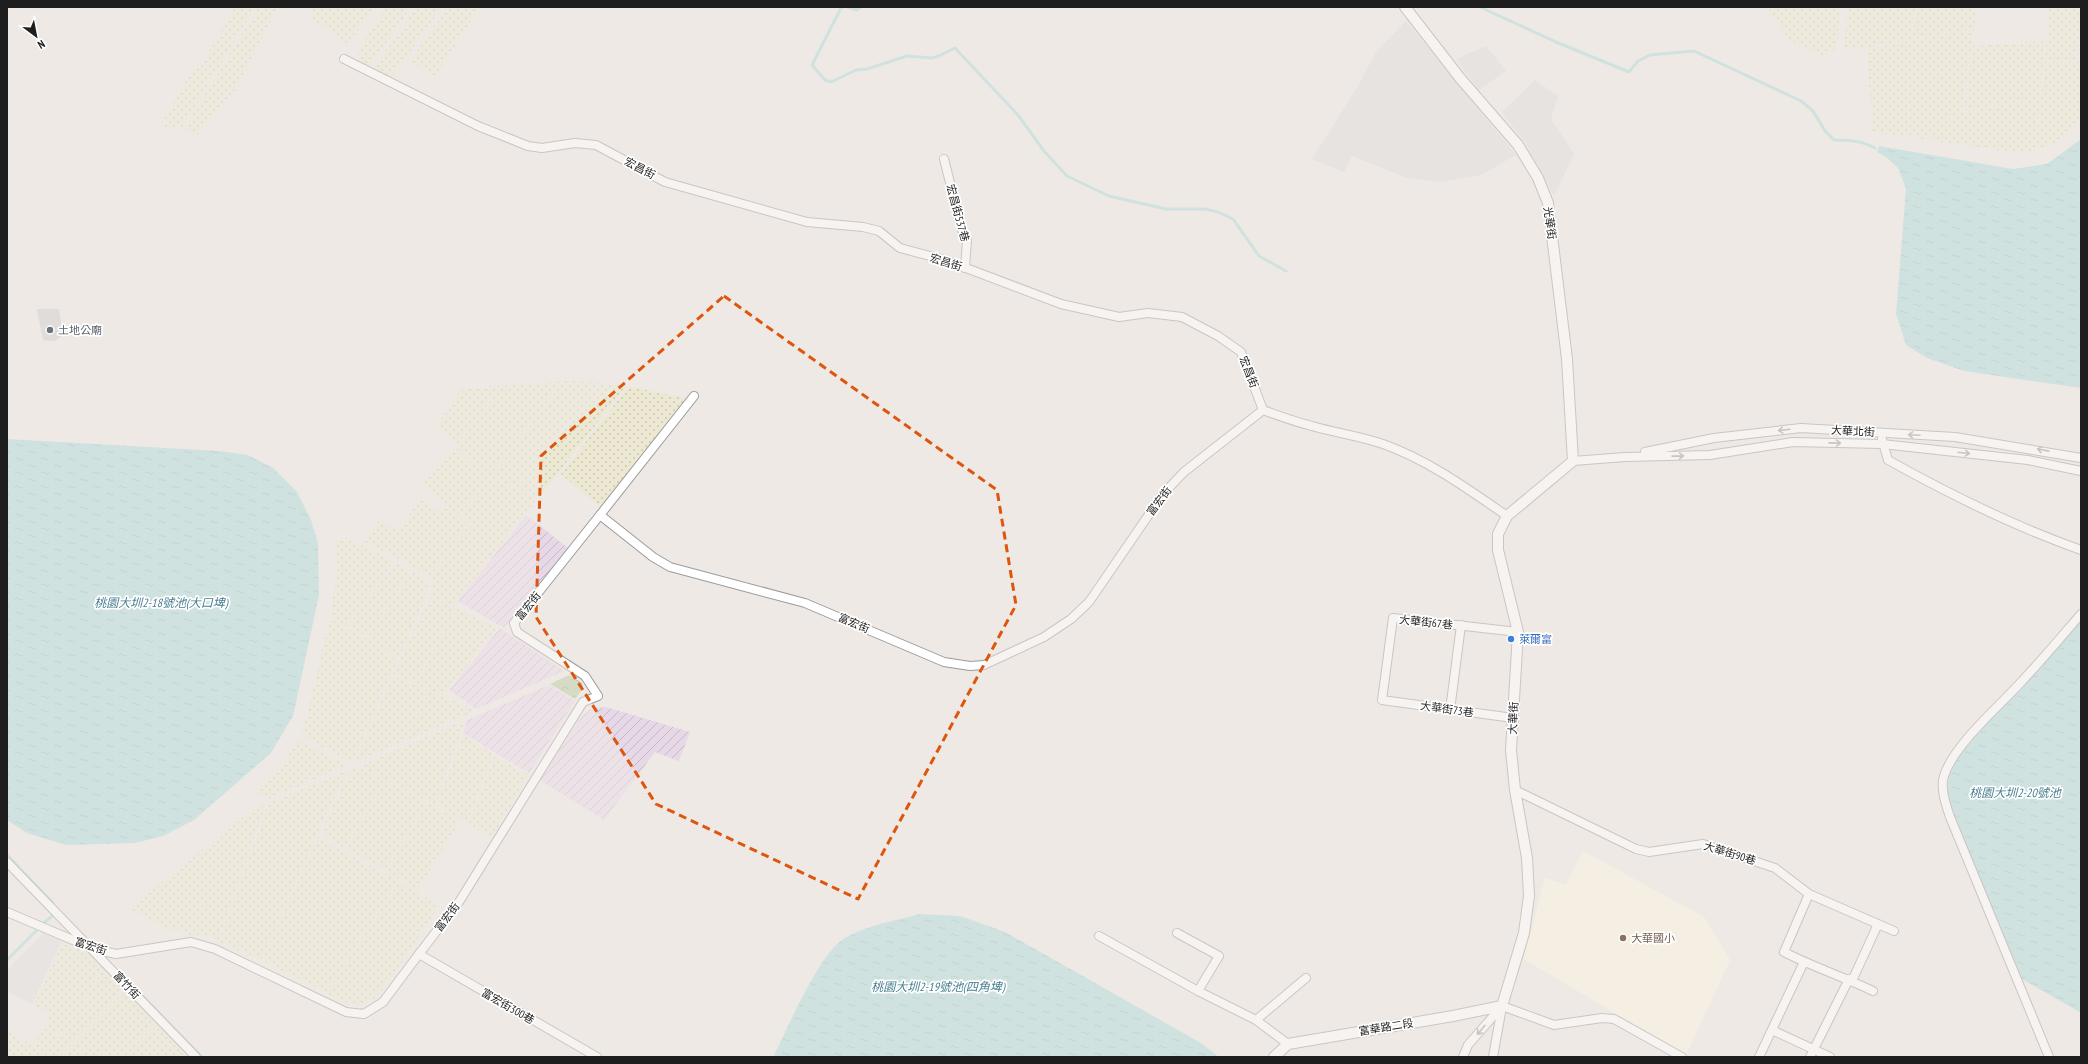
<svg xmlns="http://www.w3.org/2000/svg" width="2088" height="1064" viewBox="0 0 2088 1064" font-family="'PT Sans Narrow','Noto Sans TC',sans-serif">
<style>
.residential{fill:#dcdbdc}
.industrial{fill:url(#industrial-furrows)}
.education{fill:#fdf6e0}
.religious{fill:#ccc}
.farmland{fill:url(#farmland-dots)}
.forest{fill:url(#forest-crowns)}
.parking{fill:#dedede}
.water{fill:url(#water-ripples)}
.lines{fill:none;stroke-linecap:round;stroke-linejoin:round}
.stream{stroke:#a9d9d9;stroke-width:3}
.minor-casing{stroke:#9b9b9b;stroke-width:10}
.tertiary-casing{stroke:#9b9b9b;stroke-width:12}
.minor{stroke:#fff;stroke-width:8}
.tertiary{stroke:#fff;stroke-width:10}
.oneway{stroke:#9a9a9a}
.marked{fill:none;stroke:#de560d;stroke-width:3;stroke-dasharray:8 5;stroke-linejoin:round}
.worship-dot{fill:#6b7280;stroke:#fff;stroke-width:1.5}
.shop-dot{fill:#3f7fe0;stroke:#fff;stroke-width:1.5}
.education-dot{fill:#8d6e63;stroke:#fff;stroke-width:1.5}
.labels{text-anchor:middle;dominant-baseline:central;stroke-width:3.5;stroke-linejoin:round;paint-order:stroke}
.street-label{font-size:11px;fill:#1e1e1e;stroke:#fff}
.worship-label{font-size:11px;fill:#5b616d;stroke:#fff;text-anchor:start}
.shop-label{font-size:11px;fill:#366cbe;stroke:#fff;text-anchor:start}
.education-label{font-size:11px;fill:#785e54;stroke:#fff;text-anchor:start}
.water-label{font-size:12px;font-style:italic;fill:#487d90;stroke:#fff}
</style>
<defs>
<pattern id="industrial-furrows" width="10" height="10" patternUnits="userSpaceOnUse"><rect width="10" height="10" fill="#e6d8e7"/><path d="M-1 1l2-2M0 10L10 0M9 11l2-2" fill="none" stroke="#c5b9c6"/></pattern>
<pattern id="farmland-dots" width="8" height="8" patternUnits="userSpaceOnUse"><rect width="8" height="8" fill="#ece8d2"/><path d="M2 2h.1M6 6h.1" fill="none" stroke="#cac7b4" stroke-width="1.8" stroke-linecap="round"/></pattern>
<pattern id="forest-crowns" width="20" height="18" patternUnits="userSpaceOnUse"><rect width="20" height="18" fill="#b5cb9d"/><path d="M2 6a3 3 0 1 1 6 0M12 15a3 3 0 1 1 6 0" fill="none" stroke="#9bae87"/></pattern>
<pattern id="water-ripples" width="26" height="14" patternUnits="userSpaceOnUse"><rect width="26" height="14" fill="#a9d9d9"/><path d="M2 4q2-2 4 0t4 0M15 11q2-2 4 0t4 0" fill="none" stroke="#91baba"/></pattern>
</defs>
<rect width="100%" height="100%" fill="#efe9e5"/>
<g class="residential">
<path d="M1406,21L1516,155L1481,175L1441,182L1407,178L1352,156L1344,172L1312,159L1357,88L1376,52Z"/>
<path d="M1486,46L1506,71L1479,90L1456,59Z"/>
<path d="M1535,80L1558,96L1551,119L1574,154L1554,196L1526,144L1502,112Z"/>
</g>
<g class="industrial">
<path d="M526,515L568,548L504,628L458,601Z"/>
<path d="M500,628L564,671L476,709L449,690Z"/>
<path d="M549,685L575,701L529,773L463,733L467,720Z"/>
<path d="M606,707L690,732L679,761L655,752L604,820L540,780L581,717L591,709Z"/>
</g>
<path class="education" d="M1583,851L1704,917L1730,960L1686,1055L1524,959L1545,878L1566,885Z"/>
<path class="religious" d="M37,309H59L63,335L55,341L43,340Z"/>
<g class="farmland">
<path d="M235,7H255L182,127L176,124L172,130L161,125L194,67H201Z"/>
<path d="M259,7H277L235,90L197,135L184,129Z"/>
<path d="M315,7H374L348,44L309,17Z"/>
<path d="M387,7H411L369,67L359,61L358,55L361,46Z"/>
<path d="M417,7H442L391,78L373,69Z"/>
<path d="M448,7H480L435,77L410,61Z"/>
<path d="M1772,7H1841L1836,49L1822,56L1791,41L1769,13Z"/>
<path d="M1848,7H1915L1911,39L1858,49L1844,48Z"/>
<path d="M1917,7H1977L1974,28L1912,39Z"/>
<path d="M2049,7H2081L2077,60L2045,61Z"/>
<path d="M1974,29L1968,70L1907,77L1909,136L1872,132L1867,49Z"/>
<path d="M2045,41L2040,98L1964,110L1973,46Z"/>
<path d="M2045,62H2081V119L2055,143L2039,150L2036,144Z"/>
<path d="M1968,71L1962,110L1948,118L1933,131L1928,140L1910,136L1909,77Z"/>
<path d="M2040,99L2035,144L2037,150L2027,152L1997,150L1930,140L1934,132L1949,119L1964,112Z"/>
<path d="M562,381L490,476L455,448L503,386Z"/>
<path d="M564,381L600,382L517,488L491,477Z"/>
<path d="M601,382L626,386L539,497L518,488Z"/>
<path d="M501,386L456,445L436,427L463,388Z"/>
<path d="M629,386L686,399L600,507L561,474Z"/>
<path d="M454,449L489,477L459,515L422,483Z"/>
<path d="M490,478L537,498L499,547L461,516Z"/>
<path d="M422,498L440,512L446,505L468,524L429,577L396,557L364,542L380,519L397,531Z"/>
<path d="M469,525L498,548L454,606L431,596L433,585L430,578Z"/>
<path d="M345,538L394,561L346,626L330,617L338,567L335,540Z"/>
<path d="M396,562L411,571L367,637L348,626Z"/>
<path d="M413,571L426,581L427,585L425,598L398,659L368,637Z"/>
<path d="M430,597L456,608L415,683L393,674Z"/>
<path d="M457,609L497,628L443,695L416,684Z"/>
<path d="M330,619L367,639L397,660L352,763L302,736Z"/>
<path d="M393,676L428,691L405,741L355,762Z"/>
<path d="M429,691L470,708L472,712L407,740Z"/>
<path d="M465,720L435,805L360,766Z"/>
<path d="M463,735L493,754L467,823L437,805Z"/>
<path d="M298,740L346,765L268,799L254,792L280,769Z"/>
<path d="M495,755L528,775L492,838L469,824Z"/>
<path d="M357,767L384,780L344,848L326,838L323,835V830L333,806L353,769Z"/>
<path d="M349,770L332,801L261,960L219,942L269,803Z"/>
<path d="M385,781L426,802L385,870L346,849Z"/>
<path d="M428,803L460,821L418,890L386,871Z"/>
<path d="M266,804L218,941L208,936L193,934L225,832L249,812Z"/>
<path d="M224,833L192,935H188L182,929L173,931L129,909Z"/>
<path d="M320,834L323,840L326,842L398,881L326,992L266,963L264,956Z"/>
<path d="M399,882L439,906L392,978L374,999L358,1005L341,1001L327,993Z"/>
<path d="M63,941L82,949L67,980L83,949L97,956L103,966L64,1036L44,1027L50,1015L34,1005Z"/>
<path d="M104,967L124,988L73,1042L65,1036Z"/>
<path d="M128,992L157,1022L120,1057L71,1047L123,993Z"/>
<path d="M158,1023L185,1051L179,1057H122Z"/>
<path d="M44,1028L73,1043L58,1057H54L33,1045Z"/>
<path d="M7,1031L51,1057H7Z"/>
<path d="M70,1048L114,1057H61Z"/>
</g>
<path class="forest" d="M569,675L582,683L583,688L575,699L550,684Z"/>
<path class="parking" d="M43,933L62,941L32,1004L7,991V971Z"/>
<g class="water">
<path d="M2081,139V388L1964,371L1927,358L1906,345L1896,314L1906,189L1898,168L1886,157L1877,152L1879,146L2013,169L2047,164Z"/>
<path d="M7,439L219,451L248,455L273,468L297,492L311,520L318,543L319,595L293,716L271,753L194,820L163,836L135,843L66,845L27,833L7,820Z"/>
<path d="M2081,621V1013L2022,979L1953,817C1946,793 1945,780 1956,758Z"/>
<path d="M920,914L960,916L1005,932L1201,1043L1219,1057H773C788,1028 819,953 845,938C868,925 894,921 920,914Z"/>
</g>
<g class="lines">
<g class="stream">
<path d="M844,7L841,8L812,65L825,80L831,82L856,70L867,69L907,56L932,58L939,56L955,48L1018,115L1044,151L1067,176L1109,196L1166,209H1205L1218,212L1233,219L1259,256L1286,271"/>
<path d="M847,7L857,10L861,7"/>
<path d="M1480,7L1556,42L1629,72L1638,61L1650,55L1694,51L1801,101L1813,111L1825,131L1834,140C1849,140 1862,141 1875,148"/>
<path d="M7,855L53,903"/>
<path d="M44,923L52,916"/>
<path d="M7,960L36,931"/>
<path d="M123,976L202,1057"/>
</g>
<defs>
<g id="minor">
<path d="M344,59L478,126L528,146L542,148L575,143L596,145L665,182L807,222L863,227L879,231L900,248L945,260L1061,304L1119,317L1148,313L1182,317L1218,336L1241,352L1263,410C1279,416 1296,422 1312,426C1336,433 1360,436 1383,444C1428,460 1468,489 1507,516"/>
<path d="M944,159L962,230L967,240L965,268"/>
<path d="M1882,439L1888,460C1951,495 2013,526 2081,550"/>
<path d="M1645,452L1714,438L1801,428L1955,437L2081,458"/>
<path d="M1573,461L1625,457L1710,455L1793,442L1882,444L2028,460L2081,471"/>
<path d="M600,515L694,396"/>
<path d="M1450,710L1461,625"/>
<path d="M1513,718L1382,700L1393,618L1518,632"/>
<path d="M1515,790L1636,849L1649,852L1703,844L1775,868L1809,894L1894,931"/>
<path d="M7,862L196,1057"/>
<path d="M1809,894L1784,952C1813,967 1844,977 1873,991"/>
<path d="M7,912L94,949L116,954L191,942L215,949L346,1012L364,1014L383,1002L419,954L459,902L583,702L598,696L585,676L517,632L514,623L600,515L653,557L670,567L805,603L944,662L970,666L984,665L1044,637L1071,619L1089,602L1163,494L1184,472L1263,410"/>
<path d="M1177,933L1219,956L1198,991"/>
<path d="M1099,936L1198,991L1256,1020L1288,1044"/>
<path d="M419,954L597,1057"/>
<path d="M1852,981L1878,924"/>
<path d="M1502,1006L1554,1025L1602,1018L1614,1019L1682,1057"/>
<path d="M1256,1020L1306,978"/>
<path d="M1772,1030L1830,1057"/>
<path d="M1463,1057L1468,1045L1502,1006"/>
<path d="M1493,1057L1502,1007"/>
<path d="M1759,1057L1804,962"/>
<path d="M1810,1057L1849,979"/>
<path d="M2049,1057L1950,817C1946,805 1940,788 1944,776C1954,744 2000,706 2023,680C2043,659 2062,636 2081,614"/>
</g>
<path id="tertiary" d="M1274,1057L1288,1044L1453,1016L1502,1006L1524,933L1529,896L1527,858L1515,790L1511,750L1518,632L1498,550V534L1507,516L1573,461L1567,359L1548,203L1538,178L1518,145L1460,78L1405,7"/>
</defs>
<use href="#minor" class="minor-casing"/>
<use href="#tertiary" class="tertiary-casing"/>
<use href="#minor" class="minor"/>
<use href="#tertiary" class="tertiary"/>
</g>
<defs><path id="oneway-shaft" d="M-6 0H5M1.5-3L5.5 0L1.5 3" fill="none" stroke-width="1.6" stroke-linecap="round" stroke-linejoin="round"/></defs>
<g class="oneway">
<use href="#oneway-shaft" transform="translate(1784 430) rotate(173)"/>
<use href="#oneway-shaft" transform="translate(1914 435) rotate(-177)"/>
<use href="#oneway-shaft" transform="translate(1835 443) rotate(1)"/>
<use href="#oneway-shaft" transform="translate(2043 450) rotate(-169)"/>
<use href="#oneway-shaft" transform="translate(1964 453) rotate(7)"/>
<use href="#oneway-shaft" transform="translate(1678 456) rotate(-1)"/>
<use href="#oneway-shaft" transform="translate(1481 1030) rotate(131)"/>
</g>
<path d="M0 0H2088V1064H0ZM724,296L997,490L1016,605L858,899L656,804L536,617L541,456Z" fill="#efe9e5" fill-opacity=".55" fill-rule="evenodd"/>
<path class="marked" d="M724,296L997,490L1016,605L858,899L656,804L536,617L541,456Z"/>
<circle class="worship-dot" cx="50" cy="330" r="4"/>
<circle class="shop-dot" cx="1511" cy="639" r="4"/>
<circle class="education-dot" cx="1623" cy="938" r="4"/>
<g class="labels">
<g class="street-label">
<text transform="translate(640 168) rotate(28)">宏昌街</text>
<text transform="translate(958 213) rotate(75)">宏昌街537巷</text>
<text transform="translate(1550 223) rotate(82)">光華街</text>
<text transform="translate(946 262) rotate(17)">宏昌街</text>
<text transform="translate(1249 372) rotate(69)">宏昌街</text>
<text transform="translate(1853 431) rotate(3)">大華北街</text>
<text transform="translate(1159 501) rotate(-53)">富宏街</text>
<text transform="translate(528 606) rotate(-51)">富宏街</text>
<text transform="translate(1426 622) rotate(6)">大華街67巷</text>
<text transform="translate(854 623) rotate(23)">富宏街</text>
<text transform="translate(1447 709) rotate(8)">大華街73巷</text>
<text transform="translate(1513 718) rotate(-87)">大華街</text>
<text transform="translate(1730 853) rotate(17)">大華街90巷</text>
<text transform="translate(447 917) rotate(-53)">富宏街</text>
<text transform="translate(91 946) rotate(18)">富宏街</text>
<text transform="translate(127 985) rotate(47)">富竹街</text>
<text transform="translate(508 1006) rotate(30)">富宏街300巷</text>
<text transform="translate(1386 1027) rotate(-9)">富華路二段</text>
</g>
<g class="worship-label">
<text x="58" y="330">土地公廟</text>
</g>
<g class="shop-label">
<text x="1519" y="639">萊爾富</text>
</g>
<g class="education-label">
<text x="1631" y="938">大華國小</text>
</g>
<g class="water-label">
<text x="161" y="602">桃園大圳2-18號池(大口埤)</text>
<text x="2015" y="792">桃園大圳2-20號池</text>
<text x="938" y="986">桃園大圳2-19號池(四角埤)</text>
</g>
</g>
<rect width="2088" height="1064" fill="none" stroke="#1e1e1e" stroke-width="16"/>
<g transform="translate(36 36) rotate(148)" stroke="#ffffff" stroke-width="3" paint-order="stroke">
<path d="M0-3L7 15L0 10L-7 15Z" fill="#1e1e1e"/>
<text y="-6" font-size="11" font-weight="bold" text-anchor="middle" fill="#1e1e1e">N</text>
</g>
</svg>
